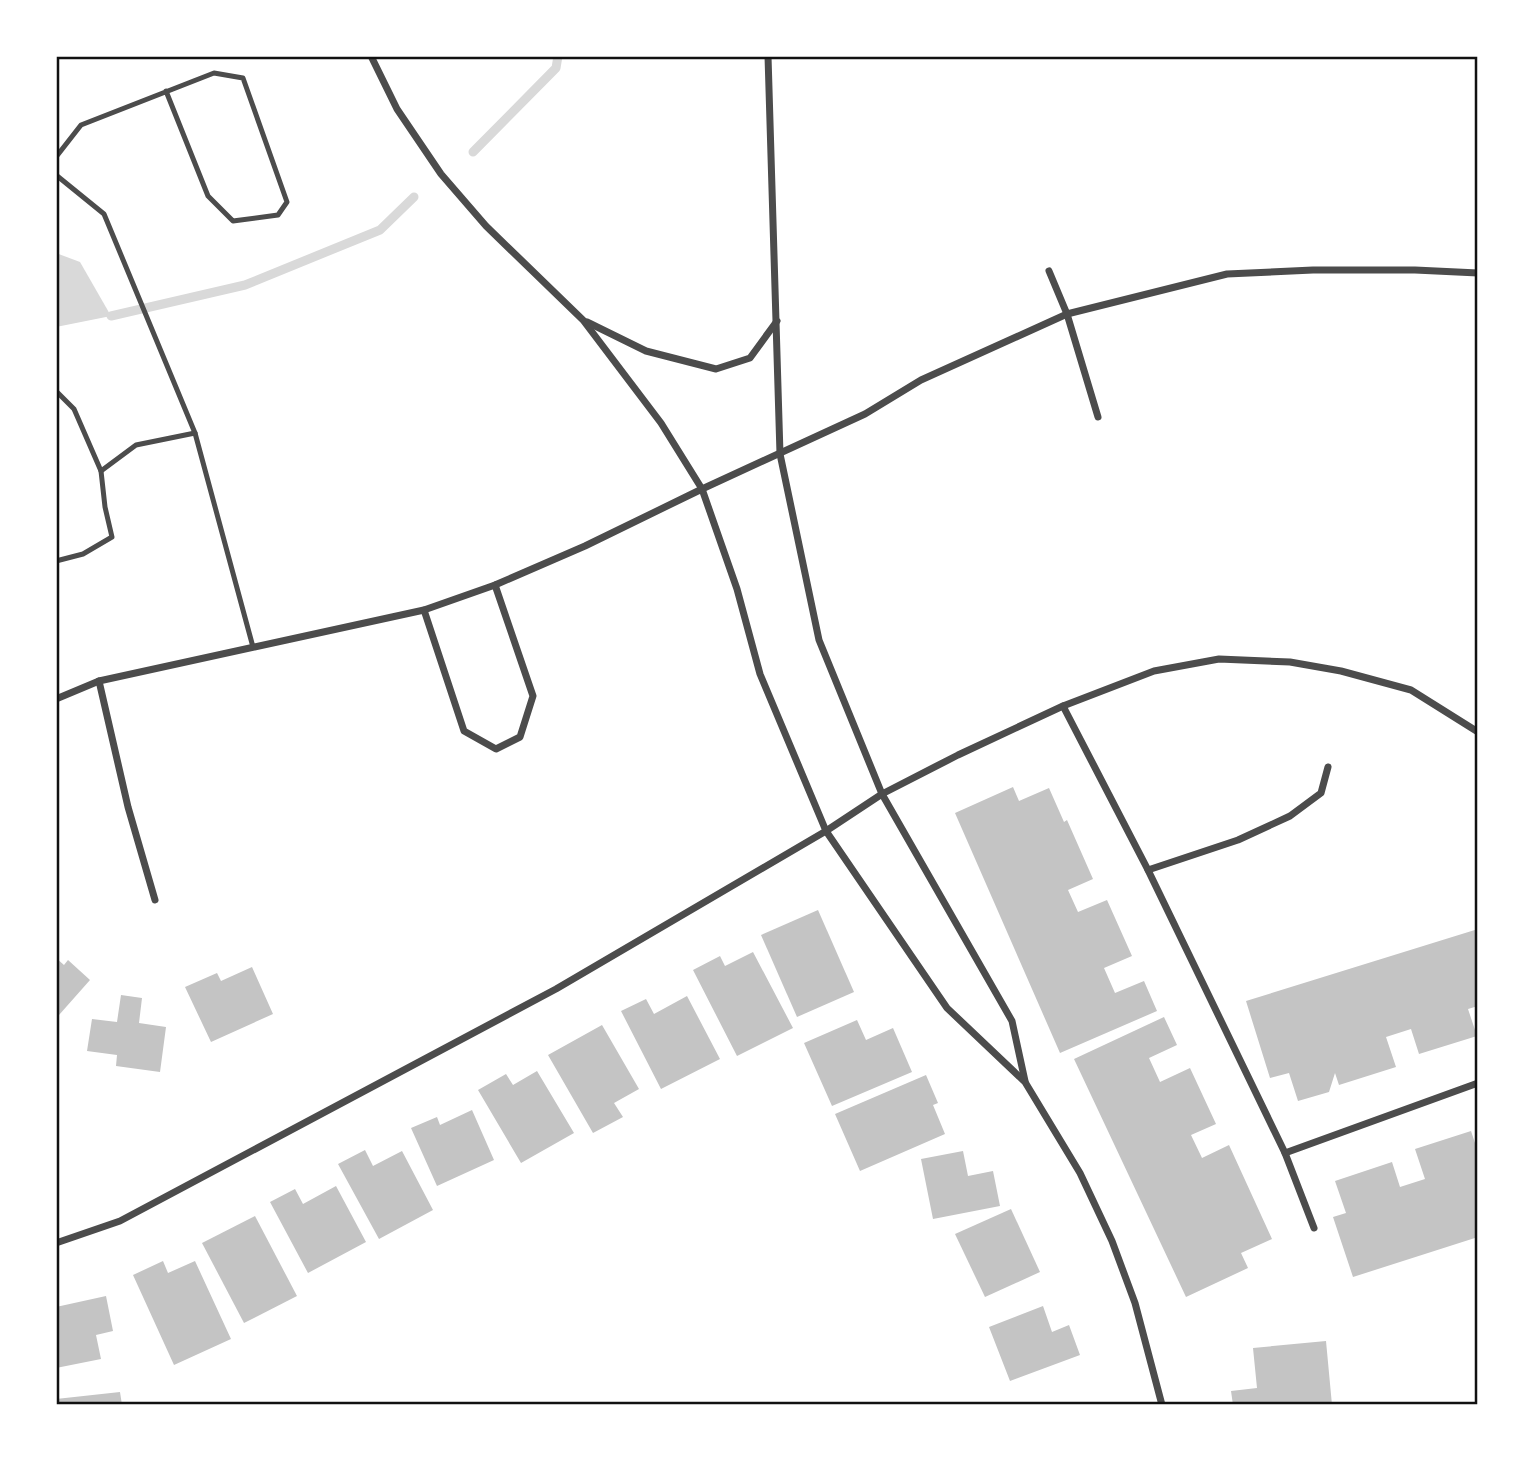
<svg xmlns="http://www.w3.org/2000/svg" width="1534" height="1461" viewBox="0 0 1534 1461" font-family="'Work Sans',sans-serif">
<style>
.water{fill:#d9d9d9}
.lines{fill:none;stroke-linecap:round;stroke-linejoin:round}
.stream{stroke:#d9d9d9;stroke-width:9}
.building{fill:#c4c4c4}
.service{stroke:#4c4c4c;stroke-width:5}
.minor{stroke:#4c4c4c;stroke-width:7}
.neatline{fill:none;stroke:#111;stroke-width:2.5}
</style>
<rect width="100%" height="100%" fill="#fff"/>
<path class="water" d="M56,253L80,262L111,316L56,327Z"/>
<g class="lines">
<g class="stream">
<path d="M473,152L556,68L558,56"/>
<path d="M111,316L245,285L380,230L414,197"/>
</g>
</g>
<g class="building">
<path d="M1013,787L1019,801L1049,788L1064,822L1067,820L1093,879L1068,890L1078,912L1107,900L1132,956L1104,968L1115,993L1144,981L1157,1011L1060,1053L955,813Z"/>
<path d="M818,910L854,992L797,1017L761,935Z"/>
<path d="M1478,929V1006L1468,1009L1477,1036L1419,1054L1411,1029L1386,1037L1396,1067L1339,1085L1335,1073L1329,1092L1298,1101L1289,1073L1270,1078L1246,1001Z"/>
<path d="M753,952L793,1028L737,1056L693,970L720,956L725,966Z"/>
<path d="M56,958L64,965L68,960L90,980L59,1015L56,1012Z"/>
<path d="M252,967L273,1014L211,1042L185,987L217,973L221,981Z"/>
<path d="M121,995L142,998L139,1023L166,1027L160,1072L116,1066L117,1055L87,1051L92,1019L117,1022Z"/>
<path d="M687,996L720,1059L661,1089L621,1011L646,999L654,1014Z"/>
<path d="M1164,1017L1177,1045L1149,1058L1160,1082L1190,1068L1216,1124L1191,1135L1202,1158L1229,1145L1272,1239L1241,1253L1248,1268L1186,1297L1074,1059Z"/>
<path d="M857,1020L866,1040L893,1028L912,1072L832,1106L804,1043Z"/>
<path d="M602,1025L639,1089L614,1103L623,1117L593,1133L548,1055Z"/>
<path d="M537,1071L574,1133L521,1163L478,1090L506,1074L513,1085Z"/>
<path d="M926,1075L938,1103L933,1105L945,1134L860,1171L835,1114Z"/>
<path d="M472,1110L494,1160L437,1186L411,1128L437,1117L440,1125Z"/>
<path d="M1471,1131L1478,1152V1237L1353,1277L1333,1217L1346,1213L1335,1181L1392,1162L1400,1187L1425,1179L1415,1149Z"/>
<path d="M365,1150L373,1166L402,1151L433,1210L379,1239L338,1164Z"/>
<path d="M963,1151L968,1176L993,1171L1000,1206L933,1219L921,1159Z"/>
<path d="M336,1186L366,1242L308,1273L270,1202L295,1189L303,1204Z"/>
<path d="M1011,1209L1040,1272L985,1297L955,1234Z"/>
<path d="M255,1216L297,1296L244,1323L202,1243Z"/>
<path d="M163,1261L168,1273L195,1261L231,1339L174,1365L133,1275Z"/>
<path d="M106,1296L113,1331L96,1335L101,1359L56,1368V1307Z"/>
<path d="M1043,1306L1052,1332L1069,1325L1080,1355L1010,1381L989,1327Z"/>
<path d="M1326,1341L1332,1405H1233L1231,1391L1257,1388L1253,1348Z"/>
<path d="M120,1392L122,1405H56V1399Z"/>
</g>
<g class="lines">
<g class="service">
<path d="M56,157L81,125L214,73L243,78L287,202L278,215L233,221L208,196L166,91"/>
<path d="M56,175L104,214L195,433"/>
<path d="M56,391L74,409L101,471L105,507L112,537L83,554L56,561"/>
<path d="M101,471L136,445L195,433L253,647"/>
</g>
<g class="minor">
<path d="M371,56L397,109L441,174L486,226L583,320L661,423L702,489L737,589L760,674L826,831L947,1008L1025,1082L1080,1173L1112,1241L1135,1303L1162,1405"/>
<path d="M768,56L780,454L819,640L882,794L1012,1021L1025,1081"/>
<path d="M1049,271L1067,314L1098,417"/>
<path d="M587,322L646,351L716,369L750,358L777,321"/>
<path d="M424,610L464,731L496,749L520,737L533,696L495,585"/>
<path d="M99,681L128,807L155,900"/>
<path d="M56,699L99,681L424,610L495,585L585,546L702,489L865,414L921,380L1067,314L1227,274L1313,270H1415L1478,273"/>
<path d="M1063,706L1148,870L1285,1153L1314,1228"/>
<path d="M1148,870L1238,840L1290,816L1321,793L1328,767"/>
<path d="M1285,1153L1478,1083"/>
<path d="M56,1243L120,1221L556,989L826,831L882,794L958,755L1063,706L1154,671L1219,659L1290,662L1341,671L1411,690L1478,732"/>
</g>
</g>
<rect width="1534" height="1461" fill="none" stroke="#ffffff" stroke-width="116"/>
<rect x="58" y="58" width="1418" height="1345" class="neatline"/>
</svg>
